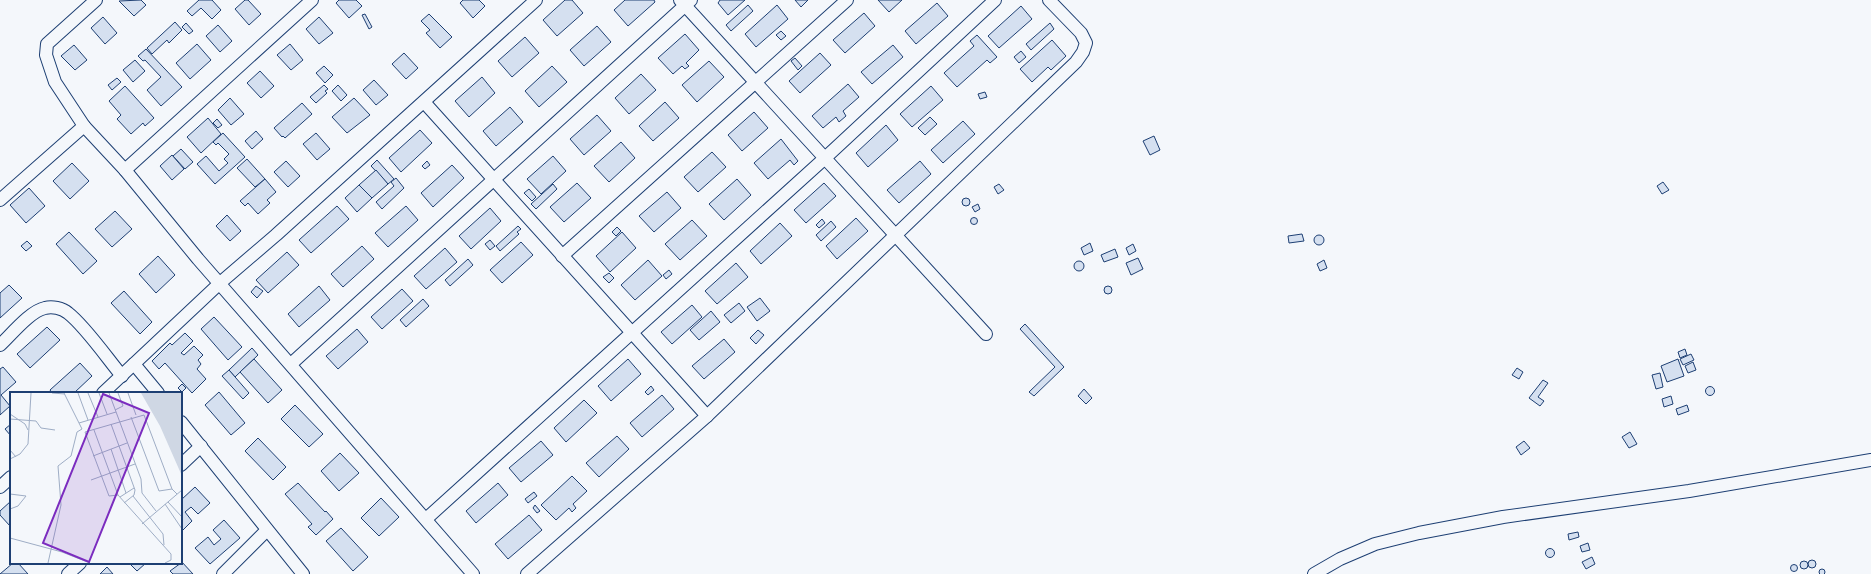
<svg xmlns="http://www.w3.org/2000/svg" width="1871" height="574" viewBox="0 0 1871 574" font-family="Poppins,sans-serif">
<style>
.building{fill:#d5e0f0;stroke:#1d3f73}
.lines{fill:none;stroke-linecap:round;stroke-linejoin:round}
.street-casing{stroke:#1d3f73;stroke-width:14}
.street{stroke:#f4f7fb;stroke-width:12}
.inset-road{fill:none;stroke:#9eadc5;stroke-width:1}
.view{fill:#7b2cbf;fill-opacity:0.15;stroke:#7b2cbf;stroke-width:2}
.inset-edge{fill:none;stroke:#1d3f73;stroke-width:2}
</style>
<rect width="100%" height="100%" fill="#f4f7fb"/>
<g class="building">
<path d="M141,0L146,5L134,16L119,1Z"/>
<path d="M199,0H212L221,10L212,19L201,8L192,16L187,11Z"/>
<path d="M245,0H248L261,14L249,25L235,9Z"/>
<path d="M339,0H356L362,6L349,18L336,3Z"/>
<path d="M463,0H479L485,6L473,18L460,3Z"/>
<path d="M565,0H572L583,13L557,36L543,20Z"/>
<path d="M625,0H654L655,2L628,26L614,10Z"/>
<path d="M720,0H745L728,15L718,3Z"/>
<path d="M795,0H808L801,7Z"/>
<path d="M878,0H902L889,12Z"/>
<path d="M937,3L948,16L916,44L905,31Z"/>
<path d="M748,5L753,11L731,31L726,25Z"/>
<path d="M777,5L788,19L756,47L745,34Z"/>
<path d="M1021,6L1032,19L999,48L988,36Z"/>
<path d="M864,13L875,26L845,53L833,40Z"/>
<path d="M365,14L372,27L369,29L362,15Z"/>
<path d="M429,14L452,37L440,48L426,33L430,30L421,21Z"/>
<path d="M103,17L117,33L105,44L91,28Z"/>
<path d="M319,17L333,33L319,44L306,29Z"/>
<path d="M175,22L182,30L169,43L167,40L152,54L147,48Z"/>
<path d="M186,23L193,31L189,34L182,27Z"/>
<path d="M1050,23L1054,29L1031,50L1026,44Z"/>
<path d="M218,25L232,41L220,52L206,36Z"/>
<path d="M597,26L611,42L584,66L570,50Z"/>
<path d="M781,31L786,36L781,40L776,35Z"/>
<path d="M685,34L699,50L686,63L689,66L685,69L682,66L673,74L658,58Z"/>
<path d="M977,35L997,57L990,63L987,60L957,87L944,73L974,46L970,41Z"/>
<path d="M525,37L539,53L512,77L498,61Z"/>
<path d="M1052,40L1066,56L1051,70L1048,67L1032,82L1020,69Z"/>
<path d="M197,44L211,60L190,79L176,63Z"/>
<path d="M290,44L303,60L291,70L277,55Z"/>
<path d="M74,45L87,60L75,70L61,56Z"/>
<path d="M893,45L903,57L872,84L861,72Z"/>
<path d="M146,49L182,87L161,106L147,90L161,77L145,60L143,61L138,56Z"/>
<path d="M1021,51L1026,57L1019,63L1014,57Z"/>
<path d="M404,53L418,68L406,79L392,64Z"/>
<path d="M820,53L831,65L800,93L789,81Z"/>
<path d="M795,58L802,66L798,70L791,61Z"/>
<path d="M135,60L145,71L133,82L123,70Z"/>
<path d="M709,61L724,77L697,102L682,85Z"/>
<path d="M324,66L333,75L325,83L316,73Z"/>
<path d="M552,66L567,82L539,107L525,91Z"/>
<path d="M260,71L274,86L261,98L247,83Z"/>
<path d="M641,74L656,90L629,114L615,98Z"/>
<path d="M482,77L495,93L469,117L455,101Z"/>
<path d="M117,78L121,82L112,90L108,85Z"/>
<path d="M374,80L388,95L376,105L363,90Z"/>
<path d="M848,84L859,97L843,111L846,116L839,122L836,117L823,128L812,116Z"/>
<path d="M324,85L328,89L325,91L327,93L316,103L310,97Z"/>
<path d="M338,85L347,95L341,101L332,91Z"/>
<path d="M125,86L154,118L145,126L143,123L131,134L117,119L121,115L109,101Z"/>
<path d="M931,86L943,100L912,127L900,114Z"/>
<path d="M985,92L987,97L980,99L978,94Z"/>
<path d="M230,98L244,114L231,125L218,110Z"/>
<path d="M354,98L370,115L347,133L332,117Z"/>
<path d="M665,102L679,118L653,141L639,126Z"/>
<path d="M302,103L312,114L285,138L283,136L282,137L274,128Z"/>
<path d="M510,107L523,122L496,146L483,131Z"/>
<path d="M754,112L768,128L742,151L728,135Z"/>
<path d="M597,115L611,131L584,155L570,139Z"/>
<path d="M930,117L937,124L925,135L918,128Z"/>
<path d="M208,118L221,134L201,153L187,137Z"/>
<path d="M217,119L222,125L218,128L213,123Z"/>
<path d="M963,121L975,134L943,163L931,150Z"/>
<path d="M886,125L898,140L868,167L856,153Z"/>
<path d="M420,130L432,143L401,172L389,158Z"/>
<path d="M256,131L263,139L252,149L245,141Z"/>
<path d="M223,133L245,157L215,184L197,164L206,156L219,171L228,163L224,159L229,154L218,143L216,145L213,142Z"/>
<path d="M316,133L330,149L317,160L303,144Z"/>
<path d="M1154,136L1160,150L1150,155L1143,141Z"/>
<path d="M781,139L798,161L794,165L790,160L768,179L754,163Z"/>
<path d="M621,142L635,158L609,182L594,166Z"/>
<path d="M181,149L193,162L185,169L173,156Z"/>
<path d="M712,152L726,167L698,192L684,177Z"/>
<path d="M172,155L184,169L172,180L160,166Z"/>
<path d="M553,156L566,171L541,194L527,179Z"/>
<path d="M247,159L265,179L255,187L237,168Z"/>
<path d="M377,160L394,179L388,184L371,166Z"/>
<path d="M286,161L300,176L288,187L274,172Z"/>
<path d="M427,161L430,165L425,169L422,166Z"/>
<path d="M920,161L931,174L899,203L887,190Z"/>
<path d="M72,163L89,181L70,199L53,181Z"/>
<path d="M452,165L464,178L433,207L421,193Z"/>
<path d="M376,170L388,184L372,198L359,185Z"/>
<path d="M396,178L404,188L382,209L376,202L394,186L391,182Z"/>
<path d="M265,179L276,192L267,200L270,203L258,214L248,203L245,206L240,201Z"/>
<path d="M737,179L751,195L724,220L709,204Z"/>
<path d="M1663,182L1669,190L1662,194L1657,186Z"/>
<path d="M577,183L591,198L564,222L550,207Z"/>
<path d="M824,183L836,196L806,223L794,210Z"/>
<path d="M553,184L557,189L536,209L531,204Z"/>
<path d="M999,184L1004,190L998,194L994,187Z"/>
<path d="M359,185L372,198L357,212L345,198Z"/>
<path d="M29,188L45,206L26,223L10,205Z"/>
<path d="M529,189L536,197L532,201L524,193Z"/>
<path d="M667,192L681,208L654,232L639,216Z"/>
<circle cx="966" cy="202" r="4"/>
<path d="M978,204L980,209L975,212L972,207Z"/>
<path d="M337,206L349,219L311,253L299,240Z"/>
<path d="M406,206L418,220L388,247L375,233Z"/>
<path d="M490,208L501,221L471,249L459,236Z"/>
<path d="M115,211L132,229L112,247L95,229Z"/>
<path d="M227,215L241,231L230,241L216,226Z"/>
<circle cx="974" cy="221" r="3.5"/>
<path d="M856,218L868,231L837,259L826,246Z"/>
<path d="M822,219L825,223L819,228L816,225Z"/>
<path d="M692,220L707,236L680,260L665,244Z"/>
<path d="M831,221L836,227L821,241L816,235Z"/>
<path d="M780,223L792,236L761,264L750,251Z"/>
<path d="M518,226L521,229L517,232L519,234L500,251L496,246Z"/>
<path d="M617,227L621,231L616,236L612,232Z"/>
<path d="M69,232L97,261L83,274L56,244Z"/>
<path d="M622,232L636,248L610,272L596,256Z"/>
<path d="M1302,234L1304,241L1289,243L1288,236Z"/>
<circle cx="1319" cy="240" r="5"/>
<path d="M490,240L495,246L490,250L485,244Z"/>
<path d="M27,241L32,246L26,251L21,246Z"/>
<path d="M521,242L533,255L502,283L490,270Z"/>
<path d="M1090,243L1093,251L1084,255L1081,248Z"/>
<path d="M1133,244L1136,251L1129,255L1126,248Z"/>
<path d="M362,246L374,259L343,287L331,274Z"/>
<path d="M445,248L457,262L426,289L414,276Z"/>
<path d="M1115,249L1118,257L1104,262L1101,255Z"/>
<path d="M287,252L299,265L268,293L256,280Z"/>
<path d="M158,256L175,275L156,293L139,274Z"/>
<path d="M1138,258L1143,269L1131,275L1126,263Z"/>
<path d="M468,259L473,265L450,286L445,280Z"/>
<path d="M648,260L662,276L635,300L621,285Z"/>
<path d="M1324,260L1327,268L1320,271L1317,264Z"/>
<circle cx="1079" cy="266" r="5"/>
<path d="M736,263L748,277L717,304L705,291Z"/>
<path d="M669,270L672,274L666,279L663,275Z"/>
<path d="M609,273L614,278L609,283L603,277Z"/>
<path d="M9,285L22,298L0,318V293Z"/>
<circle cx="1108" cy="290" r="4"/>
<path d="M256,286L263,291L257,298L251,292Z"/>
<path d="M319,286L330,300L299,327L288,314Z"/>
<path d="M402,289L413,301L382,329L371,317Z"/>
<path d="M124,291L152,322L140,334L111,303Z"/>
<path d="M760,298L770,311L757,321L747,307Z"/>
<path d="M423,299L429,306L406,327L400,320Z"/>
<path d="M739,303L745,311L731,323L724,315Z"/>
<path d="M692,305L702,317L672,344L661,332Z"/>
<path d="M711,311L720,322L699,340L690,330Z"/>
<path d="M214,317L242,347L228,360L201,329Z"/>
<path d="M1025,324L1064,367L1034,396L1029,392L1055,367L1020,329Z"/>
<path d="M47,327L60,340L30,368L17,354Z"/>
<path d="M357,329L368,342L338,369L326,356Z"/>
<path d="M758,330L764,335L756,344L750,338Z"/>
<path d="M185,333L193,341L181,353L184,355L194,346L203,355L198,360L201,364L197,369L206,379L192,393L165,363L159,369L152,361L170,343L172,345Z"/>
<path d="M724,339L735,352L704,379L692,366Z"/>
<path d="M252,348L258,355L235,377L229,370Z"/>
<path d="M1685,349L1687,355L1680,358L1678,352Z"/>
<path d="M1691,354L1694,360L1683,365L1680,359Z"/>
<path d="M254,359L282,390L268,403L240,372Z"/>
<path d="M628,359L641,374L611,401L598,386Z"/>
<path d="M1678,359L1684,376L1667,382L1661,366Z"/>
<path d="M1693,362L1696,370L1688,373L1685,366Z"/>
<path d="M80,363L92,376L74,393H52L50,390Z"/>
<path d="M3,367L16,382L1,395L10,406L0,415V369Z"/>
<path d="M1517,368L1523,372L1519,379L1512,375Z"/>
<path d="M229,370L249,393L243,399L222,376Z"/>
<path d="M1660,373L1663,387L1656,389L1652,375Z"/>
<path d="M1543,380L1548,383L1538,397L1544,401L1540,406L1529,398Z"/>
<path d="M182,384L186,388L182,392L178,388Z"/>
<path d="M651,386L654,390L648,395L645,392Z"/>
<circle cx="1710" cy="391" r="4.5"/>
<path d="M1084,389L1092,398L1086,404L1078,396Z"/>
<path d="M219,392L245,423L231,435L205,405Z"/>
<path d="M662,395L674,409L642,437L630,423Z"/>
<path d="M1671,396L1673,404L1664,407L1662,399Z"/>
<path d="M584,400L597,413L566,442L554,428Z"/>
<path d="M295,405L323,434L309,447L281,419Z"/>
<path d="M1687,405L1689,411L1678,415L1676,409Z"/>
<path d="M11,424V436L5,429Z"/>
<path d="M1630,432L1637,444L1629,448L1622,437Z"/>
<path d="M617,436L629,449L599,477L586,463Z"/>
<path d="M258,438L286,467L273,480L245,451Z"/>
<path d="M541,441L553,455L521,482L509,468Z"/>
<path d="M1524,441L1530,448L1521,455L1516,447Z"/>
<path d="M340,453L359,473L339,491L321,471Z"/>
<path d="M572,476L587,491L573,504L576,508L572,512L569,508L556,520L541,505Z"/>
<path d="M298,483L325,512L326,511L333,519L316,535L308,527L312,524L285,494Z"/>
<path d="M498,483L508,495L476,523L466,511Z"/>
<path d="M195,487L210,503L198,514L191,507L185,512L192,521L182,531L181,500Z"/>
<path d="M534,492L537,496L528,503L525,499Z"/>
<path d="M381,498L399,517L379,536L361,518Z"/>
<path d="M11,501V526H10L0,515V511Z"/>
<path d="M535,505L540,511L537,513L533,508Z"/>
<path d="M529,515L542,530L508,559L495,544Z"/>
<path d="M224,520L240,538L210,564L195,548L208,537L214,545L221,539L213,530Z"/>
<path d="M341,528L368,557L353,571L326,541Z"/>
<path d="M1578,532L1579,537L1569,540L1568,534Z"/>
<path d="M1588,543L1590,550L1582,552L1580,546Z"/>
<circle cx="1550" cy="553" r="4.5"/>
<path d="M1592,557L1595,564L1586,569L1582,562Z"/>
<circle cx="1812" cy="564" r="4"/>
<path d="M181,561L193,574H173L170,571L181,563Z"/>
<circle cx="1804" cy="565" r="4"/>
<path d="M13,563H18L28,574H0Z"/>
<path d="M129,563H146L137,571Z"/>
<circle cx="1794" cy="568" r="3.5"/>
<path d="M107,567L113,574H100Z"/>
<circle cx="1822" cy="572" r="3"/>
</g>
<g class="lines">
<defs>
<g id="street">
<path d="M96,0L47,44L46,55L55,82L84,126L125,170L198,259L473,574"/>
<path d="M680,0L986,334"/>
<path d="M424,102L707,416"/>
<path d="M125,170L312,0"/>
<path d="M0,200L84,126"/>
<path d="M562,256L847,0"/>
<path d="M0,345C11,335 30,311 45,308C52,306 62,308 68,313C85,326 107,358 122,376"/>
<path d="M134,364L158,393"/>
<path d="M291,364L691,0"/>
<path d="M103,393L220,283L276,235L536,0"/>
<path d="M181,422L303,574"/>
<path d="M181,465L201,446"/>
<path d="M0,487L11,477"/>
<path d="M426,519L825,158L995,0"/>
<path d="M68,574L80,563"/>
<path d="M223,574L267,530"/>
<path d="M527,574L707,416L1076,62L1083,52L1086,43L1081,33L1049,0"/>
<path d="M1314,574L1340,559L1375,544L1419,533L1503,517L1689,491L1871,460"/>
</g>
</defs>
<use href="#street" class="street-casing"/>
<use href="#street" class="street"/>
</g>
<g transform="translate(10 392)">
<rect width="172" height="172" fill="#f4f7fb"/>
<path d="M131,1H172V84L150,34Z" fill="#cfd7e4"/>
<path class="inset-road" d="M42,1L55,2M54,1L72,37M68,1L78,28M78,1L88,25M89,1L97,22M99,1L131,87L132,101L146,119M118,1L126,23M105,18L113,14L108,1M0,22L15,32L18,38M121,25L149,99L162,97M0,27L26,29L31,36L45,38M69,31L106,20M101,32L125,98L124,103L114,111M0,37V58L6,65M84,38L108,103L161,162V168L155,171M75,40L134,23L162,97L167,102M75,40L99,104L108,103M101,57L116,101M83,64L117,51M0,67L10,62L18,52L21,1M81,88L125,72M0,102L16,104L8,114L0,117M123,104L153,142L154,153M110,105L124,96M158,110L172,125M155,112L172,137M132,132L172,98M0,146L52,160L80,171M38,171L51,113L48,74L61,64L67,40L72,37"/>
<path class="view" d="M93,2L139,21L79,170L33,151Z"/>
<rect width="172" height="172" class="inset-edge"/>
</g>
</svg>
